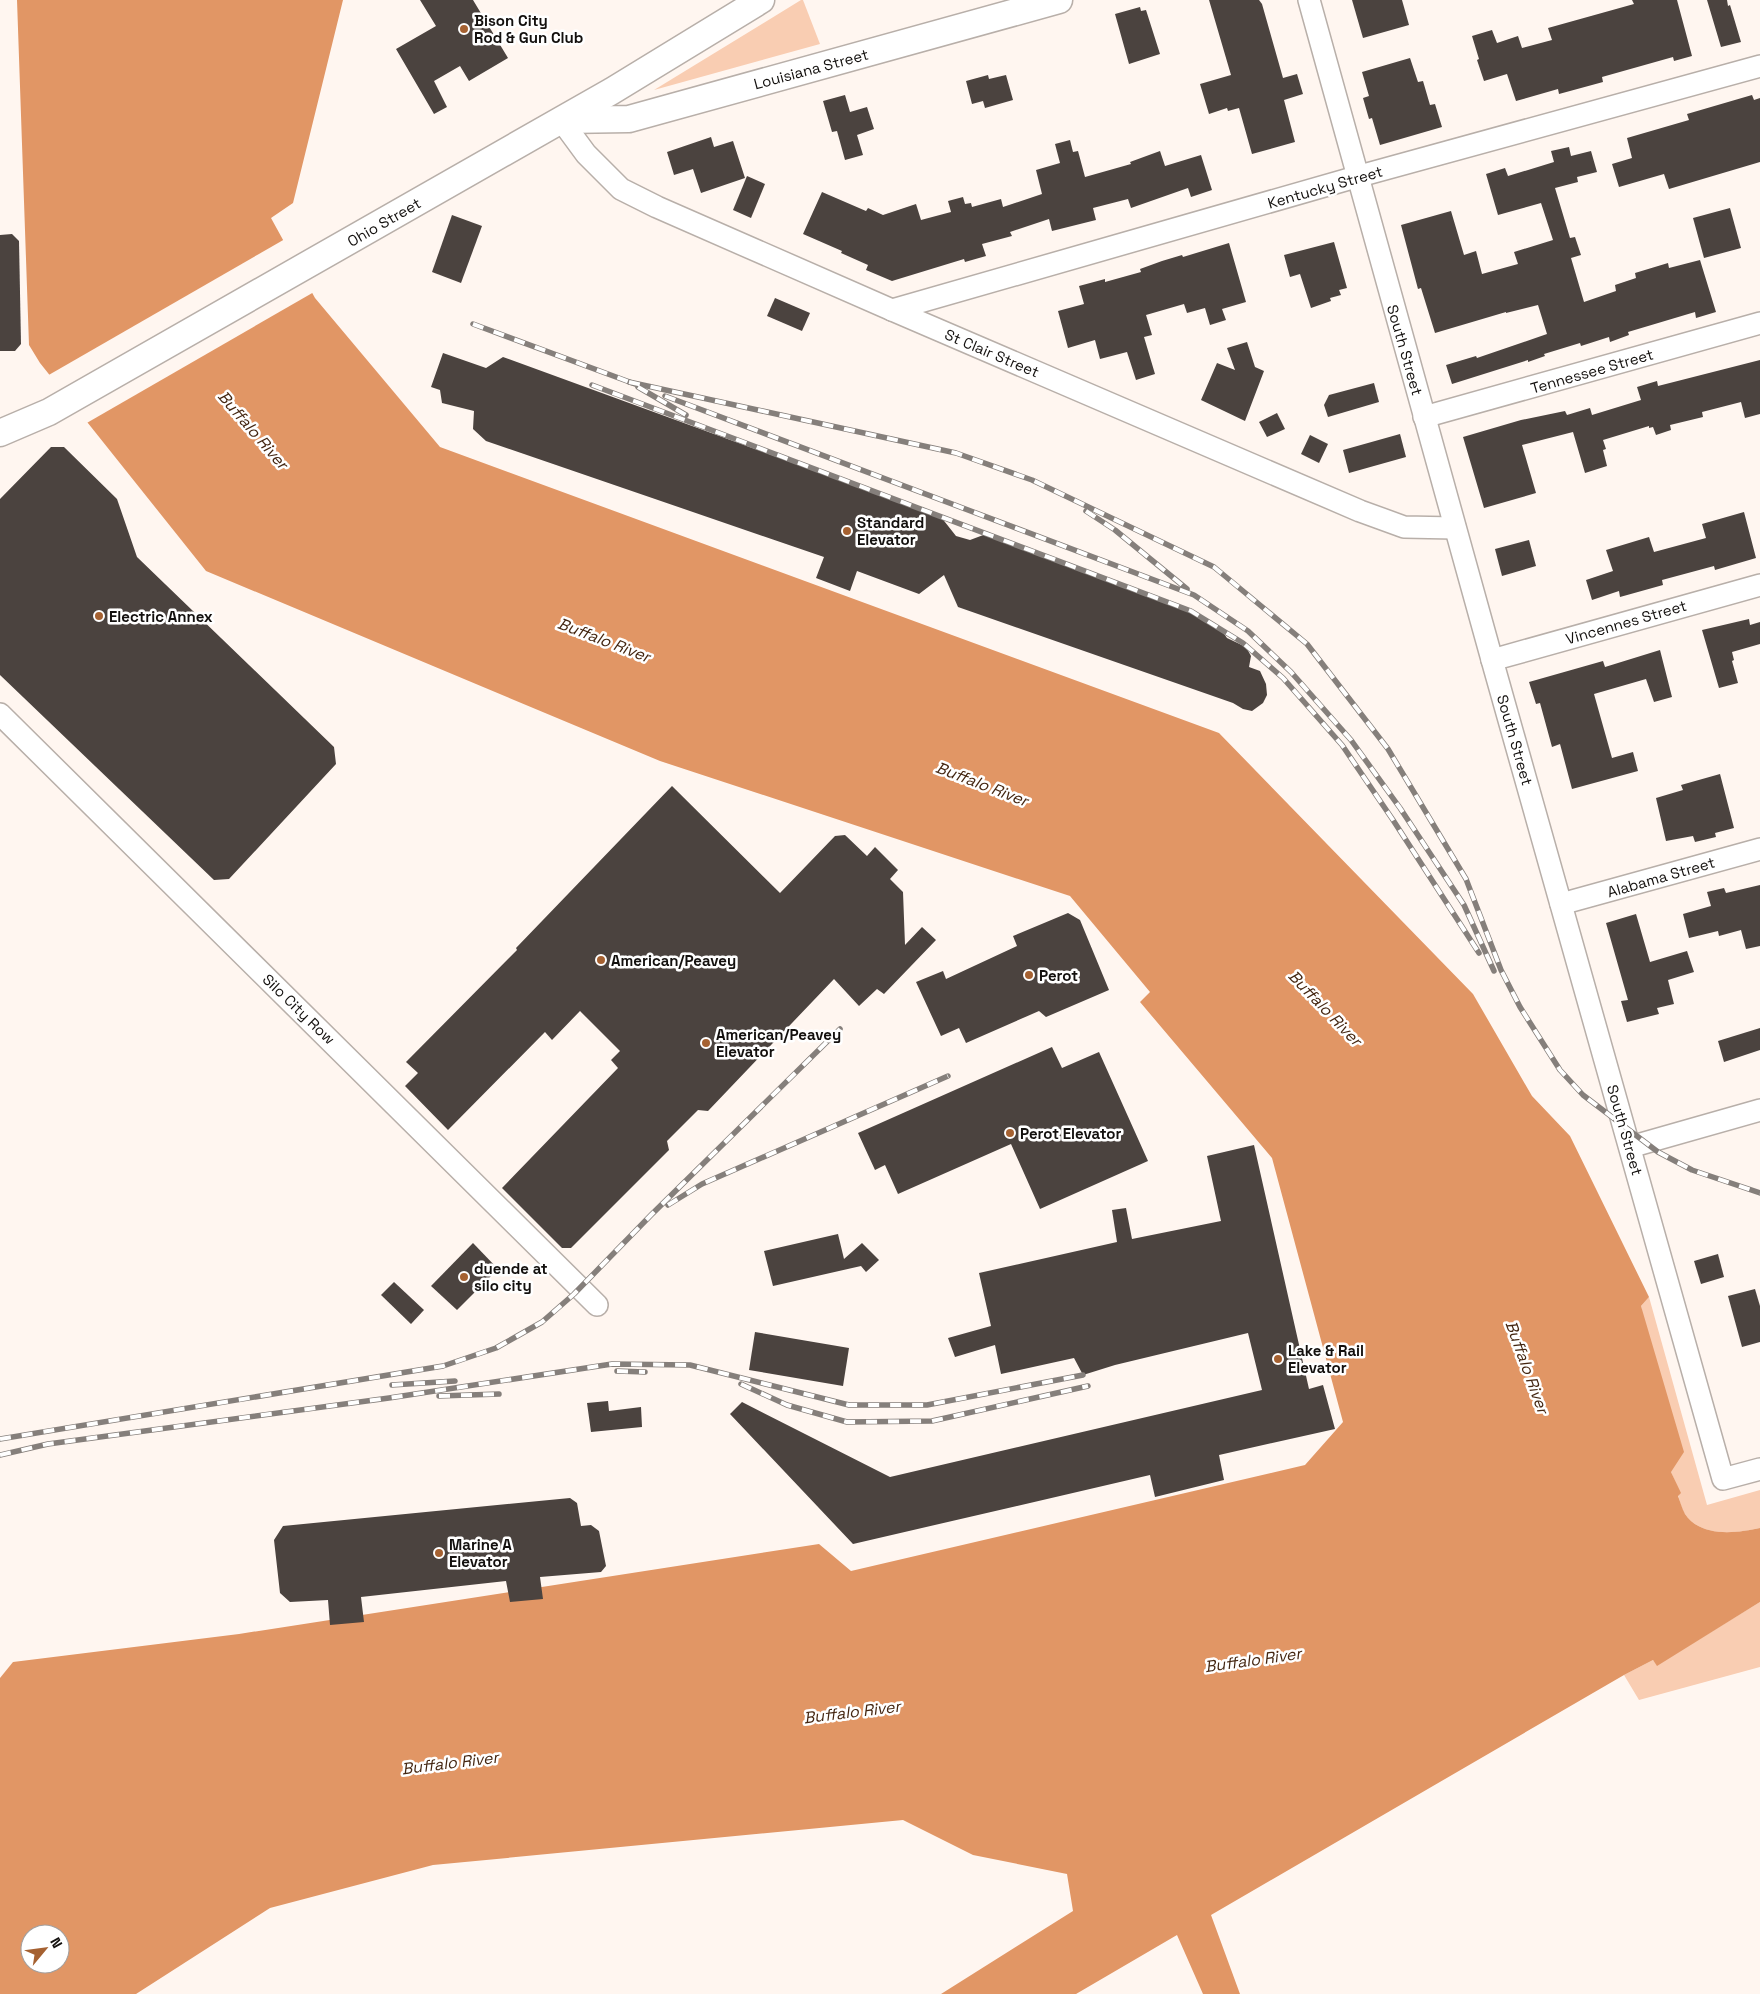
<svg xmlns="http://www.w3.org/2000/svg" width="1760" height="1994" viewBox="0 0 1760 1994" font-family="'Space Grotesk',sans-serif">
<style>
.green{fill:#f9cdb2}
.water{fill:#e19665;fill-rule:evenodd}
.pier{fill:#fff6f0}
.building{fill:#4b433f}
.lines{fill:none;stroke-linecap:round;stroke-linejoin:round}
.minor-casing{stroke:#b8afa9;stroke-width:24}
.tertiary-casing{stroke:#b8afa9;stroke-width:29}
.minor{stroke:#fff;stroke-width:21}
.tertiary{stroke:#fff;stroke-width:26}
.rail-casing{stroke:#857f7b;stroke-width:5.5}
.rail{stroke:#fff;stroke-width:4;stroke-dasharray:11;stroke-linecap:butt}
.poi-dot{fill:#a56131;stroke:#fff;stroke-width:2}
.labels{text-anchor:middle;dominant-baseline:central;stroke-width:5;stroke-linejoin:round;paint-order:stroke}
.poi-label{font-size:15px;font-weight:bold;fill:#13100e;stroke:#fff;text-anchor:start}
.street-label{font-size:15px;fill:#13100e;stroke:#fff}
.water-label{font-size:16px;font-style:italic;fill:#442611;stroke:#fff}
</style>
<rect width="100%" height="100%" fill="#fff6f0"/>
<g class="green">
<path d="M801,0H803L820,44L654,90Z"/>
<path d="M1649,1297L1707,1505L1760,1490V1528C1737,1533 1701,1538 1685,1514C1681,1509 1680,1501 1678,1495L1680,1493L1671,1472L1641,1306Z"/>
<path d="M1760,1602V1667L1639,1700L1624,1675L1653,1660L1657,1665Z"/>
</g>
<path class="water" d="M17,0H343L293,203L271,218L315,298L440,447L1219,733L1473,994L1532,1096L1570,1136L1649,1297L1641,1306L1684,1452L1671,1472L1681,1493L1678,1496C1680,1501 1682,1509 1685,1514C1701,1538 1737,1533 1760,1528V1602L1657,1666L1653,1660L1624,1675L1211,1915L1240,1994H1203L1177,1935L1076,1994H941L1073,1911L1067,1874L973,1855L903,1820L433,1865L270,1908L136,1994H0V1678L13,1662L239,1634L819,1544L851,1571L1305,1465L1343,1422L1272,1158L1140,1002L1150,992L1070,896L660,761L206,571L40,363L29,345ZM30,1934H60V1964H30Z"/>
<path class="pier" d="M285,239L314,292L85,424L47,376Z"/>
<g class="building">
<path d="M420,0H473L508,58L469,81L460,66L434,81L447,107L434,114L396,49L436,26Z"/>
<path d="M1209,0H1259L1262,4L1283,78L1297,74L1303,94L1284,100L1295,142L1252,154L1239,108L1228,111L1227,108L1209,114L1200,84L1231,75Z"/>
<path d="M1352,0H1402L1409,25L1363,38Z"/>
<path d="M1632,0H1677L1692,56L1674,61L1673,57L1602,77L1603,82L1559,94L1558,89L1516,101L1507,74L1484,81L1477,60L1479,59L1472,36L1492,30L1497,43L1518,36L1522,48L1552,40L1548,28L1634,4Z"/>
<path d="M1707,0H1727L1728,6L1730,5L1741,42L1721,47Z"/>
<path d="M1140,7L1141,11L1146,10L1160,54L1129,64L1115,14Z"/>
<path d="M1410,58L1418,82L1423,81L1430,105L1435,104L1442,127L1380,145L1372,118L1369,119L1363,98L1369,96L1362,72Z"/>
<path d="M988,75L989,79L1006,75L1013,100L985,108L983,101L972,104L966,81Z"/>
<path d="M845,95L850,112L867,107L874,129L857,135L863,155L845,160L837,131L832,132L823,101Z"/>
<path d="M1752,95L1754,100L1760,98V162L1669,189L1664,174L1619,187L1612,164L1632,158L1627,138L1689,120L1687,114Z"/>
<path d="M711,137L714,147L733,141L745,178L701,193L693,169L674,175L667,152Z"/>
<path d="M1070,140L1073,152L1078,151L1085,177L1131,164L1130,162L1160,151L1165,166L1201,155L1212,190L1191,197L1188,188L1131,208L1128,199L1093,208L1096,220L1052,231L1049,219L1010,232L1012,236L982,244L986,256L965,262L964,259L892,281L866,270L868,265L841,253L842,251L803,234L822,192L866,211L868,208L883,215L916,204L921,220L951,212L948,201L963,197L965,204L971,203L972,207L1001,199L1003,207L1042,194L1036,170L1060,163L1055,144Z"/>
<path d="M1569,147L1571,156L1591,151L1597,172L1577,177L1578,182L1555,188L1570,238L1575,237L1581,255L1571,258L1584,302L1616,291L1615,285L1636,278L1635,273L1668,263L1669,268L1700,260L1716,312L1696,318L1695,312L1628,332L1629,335L1610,342L1609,337L1581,346L1580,343L1544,354L1545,356L1528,362V360L1452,384L1446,365L1476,356L1477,358L1547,334L1538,305L1506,313V312L1435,333L1421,288L1418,289L1401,225L1451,211L1464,255L1476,251L1482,274L1518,264L1514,252L1553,240L1541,203L1498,215L1486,174L1505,168L1508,176L1554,162L1551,151Z"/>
<path d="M747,176L765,184L751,218L733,210Z"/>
<path d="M1730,208L1741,248L1704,258L1693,218Z"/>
<path d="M452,215L482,226L461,283L432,272Z"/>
<path d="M12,234L19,241L21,344L15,351H0V235Z"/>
<path d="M1334,242L1347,288L1339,290L1341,295L1330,298L1331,301L1311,308L1300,274L1290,277L1284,255Z"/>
<path d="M1229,243L1246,302L1222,309L1226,320L1210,325L1205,308L1187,313L1184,304L1146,315L1152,335L1144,337L1155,374L1136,380L1127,352L1100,359L1095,340L1068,348L1058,311L1084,304L1079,286L1105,279V282L1141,272L1140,269L1162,261L1182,255L1183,257Z"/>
<path d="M775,298L810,313L802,331L767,316Z"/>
<path d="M1247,342L1255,367L1264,371L1245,421L1201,400L1217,363L1235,370L1227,348Z"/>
<path d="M443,353L486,368L503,357L941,517L956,536L970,540L986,534L1187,611L1222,631L1227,638L1246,647L1251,656L1249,667L1260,671L1266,684L1267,695L1263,703L1252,711L1243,709L1233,703L958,607L944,575L919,594L857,571L850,591L816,578L824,557L486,441L473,429L474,411L442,403L440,390L431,387Z"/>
<path d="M1760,360V414L1745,418L1741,402L1702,412L1703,417L1670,425L1671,430L1656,435L1653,427L1649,428V426L1603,440L1606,449L1603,450L1607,466L1585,473L1573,432L1522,445L1536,493L1484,508L1463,437L1521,420L1565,411L1567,415L1590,408L1592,415L1641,400L1637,387L1657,381L1658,386Z"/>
<path d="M1374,383L1379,402L1328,417L1324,405L1329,395Z"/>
<path d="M1277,413L1285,429L1267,437L1259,422Z"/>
<path d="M1400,434L1406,457L1349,473L1343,450Z"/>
<path d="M1310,435L1328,444L1319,463L1301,454Z"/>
<path d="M51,447H64L117,499L137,557L334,747L336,764L229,879L214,880L0,675V499Z"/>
<path d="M1744,512L1756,558L1715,570L1714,566L1662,580L1663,585L1620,597L1619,591L1592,600L1586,580L1613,571L1606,550L1649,537L1654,552L1706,538L1702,524Z"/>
<path d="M1529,540L1536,566L1502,576L1495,549Z"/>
<path d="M1749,619L1750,625L1760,622V644L1732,652L1734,660L1732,661L1738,683L1719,688L1702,630Z"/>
<path d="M1660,650L1672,697L1654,702L1646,679L1594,694L1612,758L1633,752L1638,771L1572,789L1560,744L1552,747L1540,703L1536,704L1529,682L1603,661L1605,667Z"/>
<path d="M1720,774L1734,828L1715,833L1716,837L1695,842L1693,836L1666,841L1656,798L1683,790L1681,785Z"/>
<path d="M672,786L780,893L835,836L845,835L867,856L875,847L898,870L890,879L903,892L905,945L922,927L936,940L884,994L877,989L859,1006L834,979L708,1111L698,1110L667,1141L669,1150L571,1248H562L502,1188L618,1068L611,1060L620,1051L580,1011L552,1040L545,1032L448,1130L405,1086L418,1073L406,1062L517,950L516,948Z"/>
<path d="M1760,885V946L1746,949L1741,930L1719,936L1718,931L1689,938L1683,914L1711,906L1707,892L1724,888L1726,893Z"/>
<path d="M1068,913L1080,920L1109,990L1046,1017L1039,1011L966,1043L959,1028L941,1036L916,982L943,971L946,979L1017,946L1013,936Z"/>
<path d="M1636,914L1650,962L1687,951L1694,972L1668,980L1674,1004L1657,1008L1659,1014L1627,1022L1621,1001L1628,1000L1606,923Z"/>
<path d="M1760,1028V1050L1724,1062L1718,1041Z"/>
<path d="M1052,1047L1062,1068L1099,1052L1148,1161L1040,1209L1011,1144L898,1194L885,1165L875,1170L858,1133Z"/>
<path d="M1254,1145L1309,1389L1323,1385L1335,1429L1219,1455L1224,1480L1155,1497L1150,1475L853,1544L730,1414L742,1402L890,1477L1262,1390L1248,1333L1115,1365L1083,1375L1074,1358L1001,1374L995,1345L955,1357L948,1338L991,1326L979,1273L1117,1242L1112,1210L1126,1208L1132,1239L1221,1221L1207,1156Z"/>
<path d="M838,1234L844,1259L862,1243L879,1260L866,1272L861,1266L773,1286L764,1251Z"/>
<path d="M473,1243L498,1269L457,1310L431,1286Z"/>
<path d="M1718,1254L1724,1277L1701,1284L1694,1261Z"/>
<path d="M394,1282L424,1310L411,1324L381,1295Z"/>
<path d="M1755,1289L1760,1306V1342L1742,1347L1728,1296Z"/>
<path d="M755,1332L849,1348L843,1386L749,1370Z"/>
<path d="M608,1401L609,1411L641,1407L642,1427L591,1432L587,1403Z"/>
<path d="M570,1498L577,1503L581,1526L591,1525L599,1531L606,1566L601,1572L540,1577L543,1599L510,1602L506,1581L361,1597L364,1622L330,1625L328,1600L290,1602L280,1593L274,1540L283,1526Z"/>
</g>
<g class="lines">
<defs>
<g id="minor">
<path d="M1309,0C1444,494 1584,986 1723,1479L1760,1469"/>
<path d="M561,120L586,154L621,189L657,207L892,310L1360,511L1404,527L1455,528"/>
<path d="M892,310L1356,177L1760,66"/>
<path d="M1424,417L1760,323"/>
<path d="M1492,660L1760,585"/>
<path d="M0,714L597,1305"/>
<path d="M1561,904L1760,849"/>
<path d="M1630,1147L1760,1110"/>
</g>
<g id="tertiary">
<path d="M563,120L629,119L1059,0"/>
<path d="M0,433L49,412L612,91L761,0"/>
</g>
</defs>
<use href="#minor" class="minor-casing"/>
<use href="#tertiary" class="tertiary-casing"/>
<use href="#minor" class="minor"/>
<use href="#tertiary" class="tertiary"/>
<defs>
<g id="rail">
<path d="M473,324L635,384"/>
<path d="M629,382L956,453L1032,480L1214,567L1307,644L1388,749L1466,879L1501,970L1520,1007L1560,1070L1583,1095L1658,1152L1692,1170L1760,1193"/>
<path d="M592,385L1191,611L1243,643L1283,678L1342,745L1393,820L1479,953"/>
<path d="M638,387L686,415"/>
<path d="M665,396L1194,595L1248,631L1291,672L1351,740L1400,808L1464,905L1494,971"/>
<path d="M1086,511L1115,530L1187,589"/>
<path d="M668,1205L702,1184L948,1076"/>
<path d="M617,1371L645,1372"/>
<path d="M741,1384L787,1405L847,1422L932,1421L1088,1386"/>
<path d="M392,1385L455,1381"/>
<path d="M439,1396L499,1394"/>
<path d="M0,1439L443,1366L496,1348L542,1322L574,1294L651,1215L840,1029"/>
<path d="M0,1455L48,1444L389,1398L612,1364L690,1365L849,1405H927L1083,1375"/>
</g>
</defs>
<use href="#rail" class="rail-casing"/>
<use href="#rail" class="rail"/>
</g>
<g class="poi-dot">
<circle cx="464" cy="29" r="5"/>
<circle cx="847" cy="531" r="5"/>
<circle cx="99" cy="616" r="5"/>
<circle cx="601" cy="960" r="5"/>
<circle cx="1029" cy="975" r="5"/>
<circle cx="706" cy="1043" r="5"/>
<circle cx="1010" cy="1133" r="5"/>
<circle cx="464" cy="1277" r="5"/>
<circle cx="1278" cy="1359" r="5"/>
<circle cx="439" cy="1553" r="5"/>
</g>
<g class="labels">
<g class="poi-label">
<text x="474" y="20">Bison City<tspan x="474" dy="17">Rod &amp; Gun Club</tspan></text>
<text x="857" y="522">Standard<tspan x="857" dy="17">Elevator</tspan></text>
<text x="109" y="616">Electric Annex</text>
<text x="611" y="960">American/Peavey</text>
<text x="1039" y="975">Perot</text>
<text x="716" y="1034">American/Peavey<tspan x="716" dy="17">Elevator</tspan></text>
<text x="1020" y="1133">Perot Elevator</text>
<text x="474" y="1268">duende at<tspan x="474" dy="17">silo city</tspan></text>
<text x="1288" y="1350">Lake &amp; Rail<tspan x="1288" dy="17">Elevator</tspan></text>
<text x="449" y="1544">Marine A<tspan x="449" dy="17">Elevator</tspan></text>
</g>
<g class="street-label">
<text transform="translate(811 69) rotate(-15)">Louisiana Street</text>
<text transform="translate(1325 187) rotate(-16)">Kentucky Street</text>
<text transform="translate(384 222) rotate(-30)">Ohio Street</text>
<text transform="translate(1405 350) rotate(74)">South Street</text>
<text transform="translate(992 353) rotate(23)">St Clair Street</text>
<text transform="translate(1592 371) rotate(-16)">Tennessee Street</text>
<text transform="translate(1626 622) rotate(-16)">Vincennes Street</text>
<text transform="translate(1515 740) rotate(74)">South Street</text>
<text transform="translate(1661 877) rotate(-16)">Alabama Street</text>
<text transform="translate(299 1009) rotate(44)">Silo City Row</text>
<text transform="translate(1625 1130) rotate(74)">South Street</text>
</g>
<g class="water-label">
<text transform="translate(253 430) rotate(49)">Buffalo River</text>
<text transform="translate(604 640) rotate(21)">Buffalo River</text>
<text transform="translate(982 784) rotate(21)">Buffalo River</text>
<text transform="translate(1325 1008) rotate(46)">Buffalo River</text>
<text transform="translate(1527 1367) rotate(70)">Buffalo River</text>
<text transform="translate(1253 1660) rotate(-8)">Buffalo River</text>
<text transform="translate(852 1712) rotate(-7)">Buffalo River</text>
<text transform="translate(450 1763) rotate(-7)">Buffalo River</text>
</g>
</g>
<g transform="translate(45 1949) rotate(61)"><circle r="24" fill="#ffffff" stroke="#a19f9f"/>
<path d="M0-4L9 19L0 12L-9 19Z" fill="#a56131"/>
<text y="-8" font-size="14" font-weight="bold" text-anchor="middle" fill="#13100e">N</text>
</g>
</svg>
